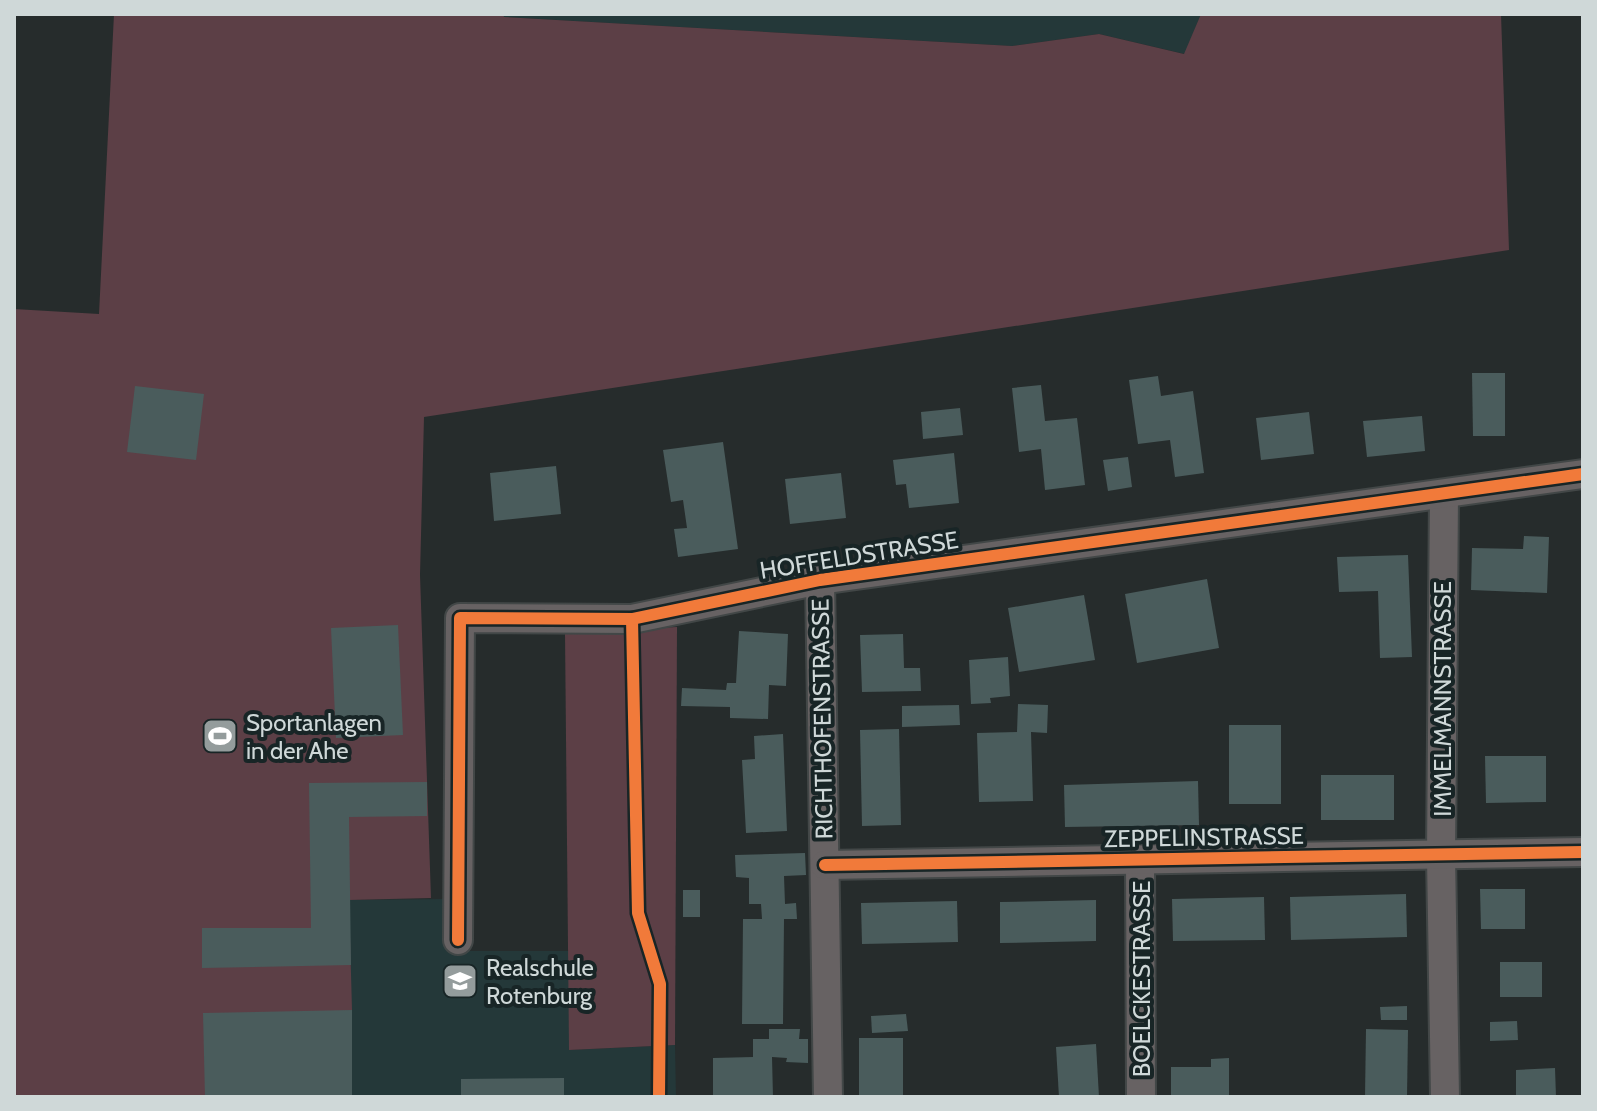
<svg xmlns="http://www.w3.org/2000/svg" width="1597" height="1111" viewBox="0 0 1597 1111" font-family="Cabin,sans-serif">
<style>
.built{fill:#243839}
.green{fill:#5c3f46}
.building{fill:#4a5c5c}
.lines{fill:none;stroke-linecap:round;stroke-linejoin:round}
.street-casing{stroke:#424747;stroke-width:32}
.street{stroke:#676263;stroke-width:28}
.cycleway-casing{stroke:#182526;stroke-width:17}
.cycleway{stroke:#f17a3a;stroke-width:12}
.labels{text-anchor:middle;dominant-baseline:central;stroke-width:8;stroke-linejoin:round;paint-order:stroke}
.street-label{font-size:24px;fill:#cfd8d8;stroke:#182526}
.poi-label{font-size:24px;fill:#cfd8d8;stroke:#182526;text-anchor:start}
</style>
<rect width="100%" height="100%" fill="#262c2c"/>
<g class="built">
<path d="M503,14H1201L1185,54L1099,34L1012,46L503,17Z"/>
<path d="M450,899L452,951H570L569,1050L675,1045L676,1097H205L203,1013L351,1010L349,900Z"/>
</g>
<g class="green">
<path d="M114,14H503L504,17L1012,46L1099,34L1184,54L1201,14L1396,16L1403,14H1501L1509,250L424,417L420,575L431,898L349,900L352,1010L205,1097H14V309L99,314Z"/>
<path d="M677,627L675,1045L569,1050L565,633Z"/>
</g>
<g class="building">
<path d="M1472,373H1505V436H1473Z"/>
<path d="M1158,376L1161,396L1193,391L1204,473L1175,477L1170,440L1138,444L1129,380Z"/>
<path d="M1041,385L1045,421L1077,418L1085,485L1045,490L1041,449L1019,452L1012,388Z"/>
<path d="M135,386L204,394L196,460L127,452Z"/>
<path d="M960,408L963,435L923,439L921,412Z"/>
<path d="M1309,412L1314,454L1261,460L1256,418Z"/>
<path d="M1422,416L1425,451L1367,457L1363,421Z"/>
<path d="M723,442L738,549L678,557L674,529L687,528L683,500L671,502L663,450Z"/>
<path d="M954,453L959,503L909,508L906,484L896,485L893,460Z"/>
<path d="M1128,457L1132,487L1108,491L1103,460Z"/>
<path d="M556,466L561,514L494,521L490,473Z"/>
<path d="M841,473L846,518L790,524L785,479Z"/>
<path d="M1524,536L1549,537L1547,593L1471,590L1472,548L1523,549Z"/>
<path d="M1408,555L1412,657L1380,658L1378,591L1339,592L1337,557Z"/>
<path d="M1207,579L1219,648L1137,663L1125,594Z"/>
<path d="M1084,595L1095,660L1019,672L1008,608Z"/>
<path d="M398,625L403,735L336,738L331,628Z"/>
<path d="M739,631L788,634L786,686L769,685L768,719L730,718V707L681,706L682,688L726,690L727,683H736Z"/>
<path d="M903,634L904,668H920L921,691L862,692L860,635Z"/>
<path d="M1008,657L1010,696L990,698L991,703L971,704L969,660Z"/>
<path d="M1018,704L1048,705L1047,733L1031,732L1033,801L979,802L977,733L1017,732Z"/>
<path d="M959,705L960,725L902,727V706Z"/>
<rect x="1229" y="725" width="52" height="79"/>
<path d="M899,729L901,825L862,826L860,730Z"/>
<path d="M783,734L787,831L746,833L742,760L755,759L754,736Z"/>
<path d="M1485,756H1546V802L1486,803Z"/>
<rect x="1321" y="775" width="73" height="45"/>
<path d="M1198,781L1199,825L1065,827L1064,785Z"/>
<path d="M427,782V816L349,817L351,965L202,968V928H311L309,783Z"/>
<path d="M805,853L806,875L784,876L785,904L796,903L797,919H784L783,1024H742L743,919H762L761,904H749V878L736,877L735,855Z"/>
<path d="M1480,889H1525V929H1481Z"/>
<rect x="683" y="890" width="17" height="27"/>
<path d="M1406,894L1407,937L1291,940L1290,897Z"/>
<path d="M1264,897L1265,940L1173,941L1172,899Z"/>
<path d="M1096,900V941L1000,943V902Z"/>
<path d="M957,901L958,942L862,944L861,903Z"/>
<rect x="1500" y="962" width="42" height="35"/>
<path d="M1407,1006V1020H1381L1380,1007Z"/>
<path d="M352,1010V1097H205L203,1013Z"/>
<path d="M906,1014L908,1031L872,1033L871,1016Z"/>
<path d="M1517,1021L1518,1040L1490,1041V1022Z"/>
<path d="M769,1029H800L799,1039H808V1063L786,1062L787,1058L772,1057L773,1097H713V1058L753,1057V1039H769Z"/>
<path d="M1366,1029L1408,1030L1407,1097H1365Z"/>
<rect x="859" y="1038" width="44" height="59"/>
<path d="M1096,1044L1099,1097H1059L1056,1047Z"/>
<path d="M1229,1058V1097H1171V1067H1211V1059Z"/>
<path d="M1555,1068L1556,1097H1516V1070Z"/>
<path d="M564,1078V1097H461V1079Z"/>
</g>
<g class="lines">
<defs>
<g id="street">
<path d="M1444,494L1441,856L1445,1097"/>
<path d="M820,580L828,1097"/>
<path d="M1140,860L1141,1097"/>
<path d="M825,865L1583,852"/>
<path d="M458,940L460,618L632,619L820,580L1583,474"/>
</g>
</defs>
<use href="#street" class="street-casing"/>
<use href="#street" class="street"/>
<defs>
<g id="cycleway">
<path d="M632,619L638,913L660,984L659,1097"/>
<path d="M825,865L1583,852"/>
<path d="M458,940L460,618L632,619L820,580L1583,474"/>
</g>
</defs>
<use href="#cycleway" class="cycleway-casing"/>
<use href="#cycleway" class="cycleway"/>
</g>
<defs>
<symbol id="stadium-square" viewBox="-11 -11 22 22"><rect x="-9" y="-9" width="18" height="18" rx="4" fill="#949c9c" stroke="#182526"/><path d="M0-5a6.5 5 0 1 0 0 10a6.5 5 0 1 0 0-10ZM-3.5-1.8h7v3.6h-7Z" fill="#fff"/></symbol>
<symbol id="school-square" viewBox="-11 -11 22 22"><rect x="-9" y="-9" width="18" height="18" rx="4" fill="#949c9c" stroke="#182526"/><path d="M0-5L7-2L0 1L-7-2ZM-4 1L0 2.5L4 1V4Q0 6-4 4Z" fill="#fff"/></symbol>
</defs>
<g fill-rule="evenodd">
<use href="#stadium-square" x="200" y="716" width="40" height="40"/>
<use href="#school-square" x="440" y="961" width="40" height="40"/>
</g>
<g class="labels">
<g class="street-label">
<text transform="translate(859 555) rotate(-9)">HOFFELDSTRASSE</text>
<text transform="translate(1442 699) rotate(-90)">IMMELMANNSTRASSE</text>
<text transform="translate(822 719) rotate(-91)">RICHTHOFENSTRASSE</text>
<text transform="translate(1204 837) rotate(-1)">ZEPPELINSTRASSE</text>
<text transform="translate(1141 979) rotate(-90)">BOELCKESTRASSE</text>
</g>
<g class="poi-label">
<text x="246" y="722">Sportanlagen<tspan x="246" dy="28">in der Ahe</tspan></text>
<text x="486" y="967">Realschule<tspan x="486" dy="28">Rotenburg</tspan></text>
</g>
</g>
<rect width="1597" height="1111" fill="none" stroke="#cfd8d8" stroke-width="32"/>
</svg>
